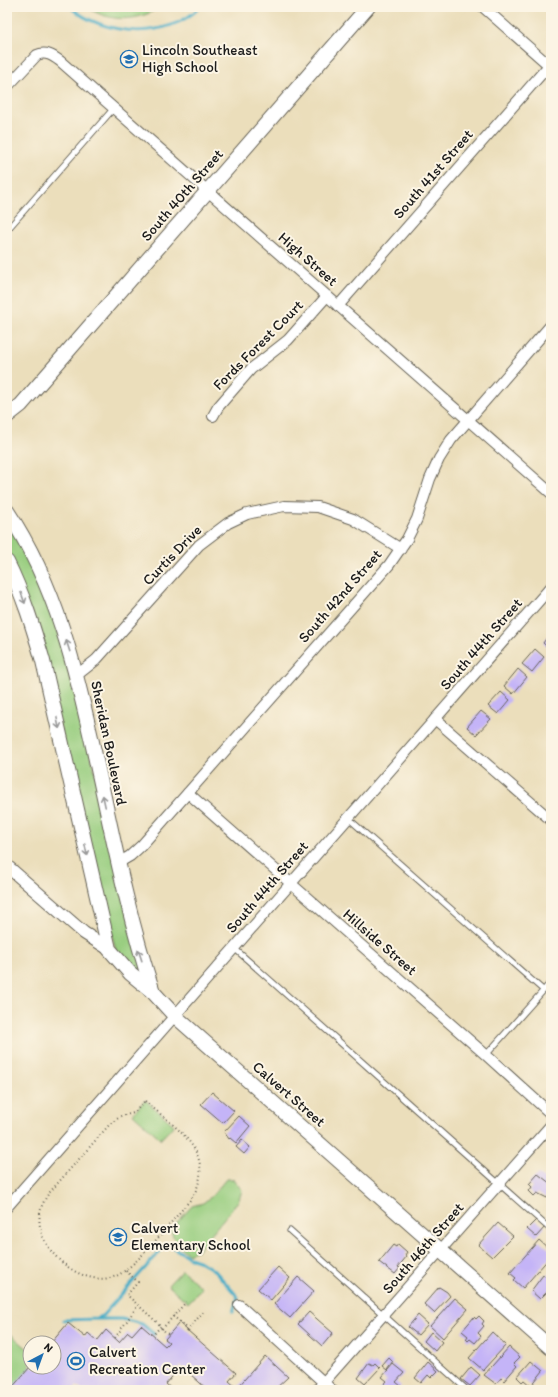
<svg xmlns="http://www.w3.org/2000/svg" width="558" height="1397" viewBox="0 0 558 1397" font-family="Itim,sans-serif">
<style>
.green{fill:#99ce80;stroke:#5a754e}
.lines{fill:none;stroke-linecap:round;stroke-linejoin:round}
.stream{stroke:#48aec8;stroke-width:3}
.building{fill:#c4b4f7}
.service-casing{stroke:#646054;stroke-width:7}
.minor-casing{stroke:#646054;stroke-width:12}
.tertiary-casing{stroke:#646054;stroke-width:14}
.secondary-casing{stroke:#646054;stroke-width:16}
.path{stroke:#646054;stroke-width:2;stroke-dasharray:1 3;stroke-linecap:butt}
.service{stroke:#fff;stroke-width:5}
.minor{stroke:#fff;stroke-width:10}
.tertiary{stroke:#fff;stroke-width:12}
.secondary{stroke:#fff;stroke-width:14}
.oneway{stroke:#999}
.labels{text-anchor:middle;dominant-baseline:central;stroke-width:4;stroke-linejoin:round;paint-order:stroke}
.poi-label{font-size:15px;fill:#1c1c1c;stroke:#fcf5e5;text-anchor:start}
.street-label{font-size:15px;fill:#1c1c1c;stroke:#fcf5e5}
</style>
<rect width="100%" height="100%" fill="#fcf5e5"/>
<filter id="ink" filterUnits="userSpaceOnUse"><feTurbulence type="fractalNoise" baseFrequency=".025" numOctaves="2"/><feDisplacementMap in="SourceGraphic" scale="8" xChannelSelector="R" yChannelSelector="G"/><feConvolveMatrix kernelMatrix="1 2 1 2 8 2 1 2 1" color-interpolation-filters="sRGB"/></filter>
<filter id="wash" filterUnits="userSpaceOnUse"><feTurbulence type="fractalNoise" baseFrequency=".012" numOctaves="4" result="noise"/><feDisplacementMap in="SourceGraphic" scale="16" xChannelSelector="R" yChannelSelector="G"/><feGaussianBlur stdDeviation="0.9" result="paint"/><feColorMatrix in="noise" values="0 0 0 0 0 0 0 0 0 0 0 0 0 0 0 0 0 1.4 0 .05"/><feComposite in="paint" operator="in"/></filter>
<g filter="url(#wash)">
<rect width="100%" height="100%" fill="#ebdebb"/>
<g class="green">
<path d="M87,7H160C139,22 109,23 87,7Z"/>
<path d="M7,511L44,578L153,992L118,959L55,709L7,562Z"/>
<path d="M145,1100L174,1125L161,1139L133,1114Z"/>
<path d="M226,1179H233L242,1190L239,1200L198,1250L188,1254C180,1248 172,1239 171,1229L192,1206L203,1203L212,1196Z"/>
<path d="M182,1270L202,1288L188,1303L168,1285Z"/>
<path d="M7,1331L30,1351V1367L73,1390H7Z"/>
</g>
<g class="lines">
<g class="stream">
<path d="M70,7C104,36 167,41 200,7"/>
<path d="M98,1319H122L142,1324L154,1334"/>
<path d="M63,1320L97,1319L103,1315L164,1247L169,1245L192,1259L201,1262L215,1271L238,1297L233,1312"/>
</g>
</g>
<g id="blocks">
<g class="building">
<path d="M551,632V650L543,643Z"/>
<path d="M535,649L544,657L532,672L522,664Z"/>
<path d="M518,669L527,677L513,694L504,686Z"/>
<path d="M501,692L510,700L498,714L488,706Z"/>
<path d="M481,711L491,719L476,735L467,727Z"/>
<path d="M212,1092L234,1111L223,1123L201,1104Z"/>
<path d="M239,1116L250,1126L236,1143L230,1138L229,1139L224,1132Z"/>
<path d="M242,1140L250,1147L244,1154L236,1147Z"/>
<path d="M538,1174L551,1184V1193L547,1198L537,1193L534,1196L529,1191L532,1187L529,1184Z"/>
<path d="M536,1220L545,1227L536,1237L527,1229Z"/>
<path d="M498,1223L513,1236L492,1257L478,1245Z"/>
<path d="M539,1240L549,1249L551,1256L523,1288L514,1280L516,1278L510,1273Z"/>
<path d="M398,1244L407,1252L405,1255L407,1256L398,1267L400,1268L395,1274L379,1262L393,1245L396,1247Z"/>
<path d="M278,1267L290,1278L271,1300L258,1289Z"/>
<path d="M548,1274L551,1276V1288L540,1299L531,1291L543,1275L545,1276Z"/>
<path d="M298,1277L314,1291L290,1318L274,1304Z"/>
<path d="M439,1287L447,1292L450,1296L434,1313L424,1304Z"/>
<path d="M455,1298L468,1309L443,1338L430,1326Z"/>
<path d="M309,1312L333,1333L322,1346L298,1324Z"/>
<path d="M418,1315L428,1324L418,1335L408,1327Z"/>
<path d="M479,1316L484,1321L482,1324L484,1326L478,1333L481,1336L475,1343L470,1339L468,1341L466,1339L468,1336L462,1331L474,1317L476,1319Z"/>
<path d="M68,1323L85,1337L88,1333L97,1341L106,1330L119,1342L128,1332L132,1335L141,1325L165,1346L169,1342L165,1339L179,1323L236,1373L229,1381L237,1388L265,1356L288,1377L274,1390H227L224,1387L221,1390H208L181,1366L166,1384L173,1390H82L77,1386L73,1390H10L30,1367H54V1343H51Z"/>
<path d="M431,1332L442,1342L435,1351L424,1341Z"/>
<path d="M492,1332L506,1345L483,1370L469,1358Z"/>
<path d="M509,1347L520,1357L514,1363L517,1366L504,1381L501,1378L496,1384L484,1375Z"/>
<path d="M389,1358L393,1362L387,1370L382,1366Z"/>
<path d="M531,1361L543,1371L531,1386L524,1380L522,1382L517,1377Z"/>
<path d="M428,1362L438,1371L431,1378L428,1375L421,1383L415,1378Z"/>
<path d="M369,1363L373,1365L375,1363L380,1368L365,1384L358,1378Z"/>
<path d="M393,1364L404,1373L396,1382L401,1386L397,1390H379L387,1381L382,1377Z"/>
<path d="M471,1367L480,1375L470,1386L461,1379Z"/>
</g>
</g>
</g>
<g filter="url(#ink)">
<use href="#blocks" fill-opacity="0" stroke="#646054" stroke-width="1"/>
<g class="lines">
<defs>
<g id="service">
<path d="M7,230L114,108"/>
<path d="M348,818L543,990"/>
<path d="M234,948L551,1230"/>
<path d="M486,1055L551,982"/>
<path d="M290,1231L467,1390"/>
</g>
<g id="minor">
<path d="M483,7L551,67"/>
<path d="M7,87L37,55C46,51 53,56 60,61L551,493"/>
<path d="M338,306L551,63"/>
<path d="M213,416L218,407L251,369L288,340L327,296"/>
<path d="M77,675L96,660L199,545L228,523L247,514L284,506L318,507L353,519L401,549"/>
<path d="M435,719L551,820"/>
<path d="M188,793L486,1055L551,1114"/>
<path d="M118,863L130,856L141,846L389,565L407,539L417,519L430,479L439,459L451,440L551,325"/>
<path d="M7,1207L551,587"/>
<path d="M239,1305L332,1390"/>
<path d="M317,1390L551,1125"/>
</g>
<path id="tertiary" d="M7,866L84,933L109,949"/>
<g id="secondary">
<path d="M7,416L21,405L368,7"/>
<path d="M7,511C57,586 77,673 96,760C113,838 128,916 153,992"/>
<path d="M7,562C23,594 33,627 43,661L109,949L130,973L153,992L175,1016L551,1348"/>
</g>
</defs>
<use href="#service" class="service-casing"/>
<use href="#minor" class="minor-casing"/>
<use href="#tertiary" class="tertiary-casing"/>
<use href="#secondary" class="secondary-casing"/>
<g class="path">
<path d="M145,1101C175,1128 219,1152 192,1198C175,1217 137,1267 116,1276C87,1288 48,1259 41,1231C37,1217 41,1204 49,1193L110,1124L121,1116L134,1113Z"/>
<path d="M126,1271L138,1282L127,1295L161,1326L153,1335"/>
<path d="M173,1316L188,1329"/>
<path d="M161,1328L169,1335"/>
<path d="M162,1329L186,1302"/>
<path d="M187,1331L203,1312"/>
<path d="M115,1338L138,1305"/>
</g>
<use href="#service" class="service"/>
<use href="#minor" class="minor"/>
<use href="#tertiary" class="tertiary"/>
<use href="#secondary" class="secondary"/>
</g>
<defs><path id="oneway-shaft" d="M-6 0H5M1.5-3L5.5 0L1.5 3" fill="none" stroke-width="1.6" stroke-linecap="round" stroke-linejoin="round"/></defs>
<g class="oneway">
<use href="#oneway-shaft" transform="translate(23 598) rotate(70)"/>
<use href="#oneway-shaft" transform="translate(68 646) rotate(-108)"/>
<use href="#oneway-shaft" transform="translate(58 723) rotate(78)"/>
<use href="#oneway-shaft" transform="translate(104 801) rotate(-102)"/>
<use href="#oneway-shaft" transform="translate(86 850) rotate(78)"/>
<use href="#oneway-shaft" transform="translate(140 955) rotate(-108)"/>
</g>
</g>
<defs>
<symbol id="school-ring" viewBox="-11 -11 22 22"><circle r="9.5" fill="#fcf5e5" stroke="#1f6fb2" stroke-width="1.5"/><path d="M0-5L7-2L0 1L-7-2ZM-4 1L0 2.5L4 1V4Q0 6-4 4Z" fill="#1f6fb2"/></symbol>
<symbol id="stadium-ring" viewBox="-11 -11 22 22"><circle r="9.5" fill="#fcf5e5" stroke="#1f6fb2" stroke-width="1.5"/><path d="M0-5a6.5 5 0 1 0 0 10a6.5 5 0 1 0 0-10ZM-3.5-1.8h7v3.6h-7Z" fill="#1f6fb2"/></symbol>
</defs>
<g fill-rule="evenodd">
<use href="#school-ring" x="119" y="49" width="20" height="20"/>
<use href="#school-ring" x="108" y="1227" width="20" height="20"/>
<use href="#stadium-ring" x="66" y="1351" width="20" height="20"/>
</g>
<g class="labels">
<g class="poi-label">
<text x="142" y="50">Lincoln Southeast<tspan x="142" dy="17">High School</tspan></text>
<text x="131" y="1228">Calvert<tspan x="131" dy="17">Elementary School</tspan></text>
<text x="89" y="1352">Calvert<tspan x="89" dy="17">Recreation Center</tspan></text>
</g>
<g class="street-label">
<text transform="translate(433 174) rotate(-49)">South 41st Street</text>
<text transform="translate(182 195) rotate(-49)">South 40th Street</text>
<text transform="translate(308 259) rotate(41)">High Street</text>
<text transform="translate(258 345) rotate(-45)">Fords Forest Court</text>
<text transform="translate(172 555) rotate(-46)">Curtis Drive</text>
<text transform="translate(340 596) rotate(-49)">South 42nd Street</text>
<text transform="translate(481 644) rotate(-49)">South 44th Street</text>
<text transform="translate(109 743) rotate(78)">Sheridan Boulevard</text>
<text transform="translate(267 887) rotate(-49)">South 44th Street</text>
<text transform="translate(380 942) rotate(41)">Hillside Street</text>
<text transform="translate(289 1094) rotate(41)">Calvert Street</text>
<text transform="translate(423 1248) rotate(-49)">South 46th Street</text>
</g>
</g>
<rect width="558" height="1397" fill="none" stroke="#fcf5e5" stroke-width="24"/>
<g transform="translate(42 1355) rotate(41)"><circle r="19" fill="#fcf5e5" stroke="#a29e95"/>
<path d="M0-3L7 15L0 10L-7 15Z" fill="#1f6fb2"/>
<text y="-6" font-size="11" font-weight="bold" text-anchor="middle" fill="#1c1c1c">N</text>
</g>
</svg>
